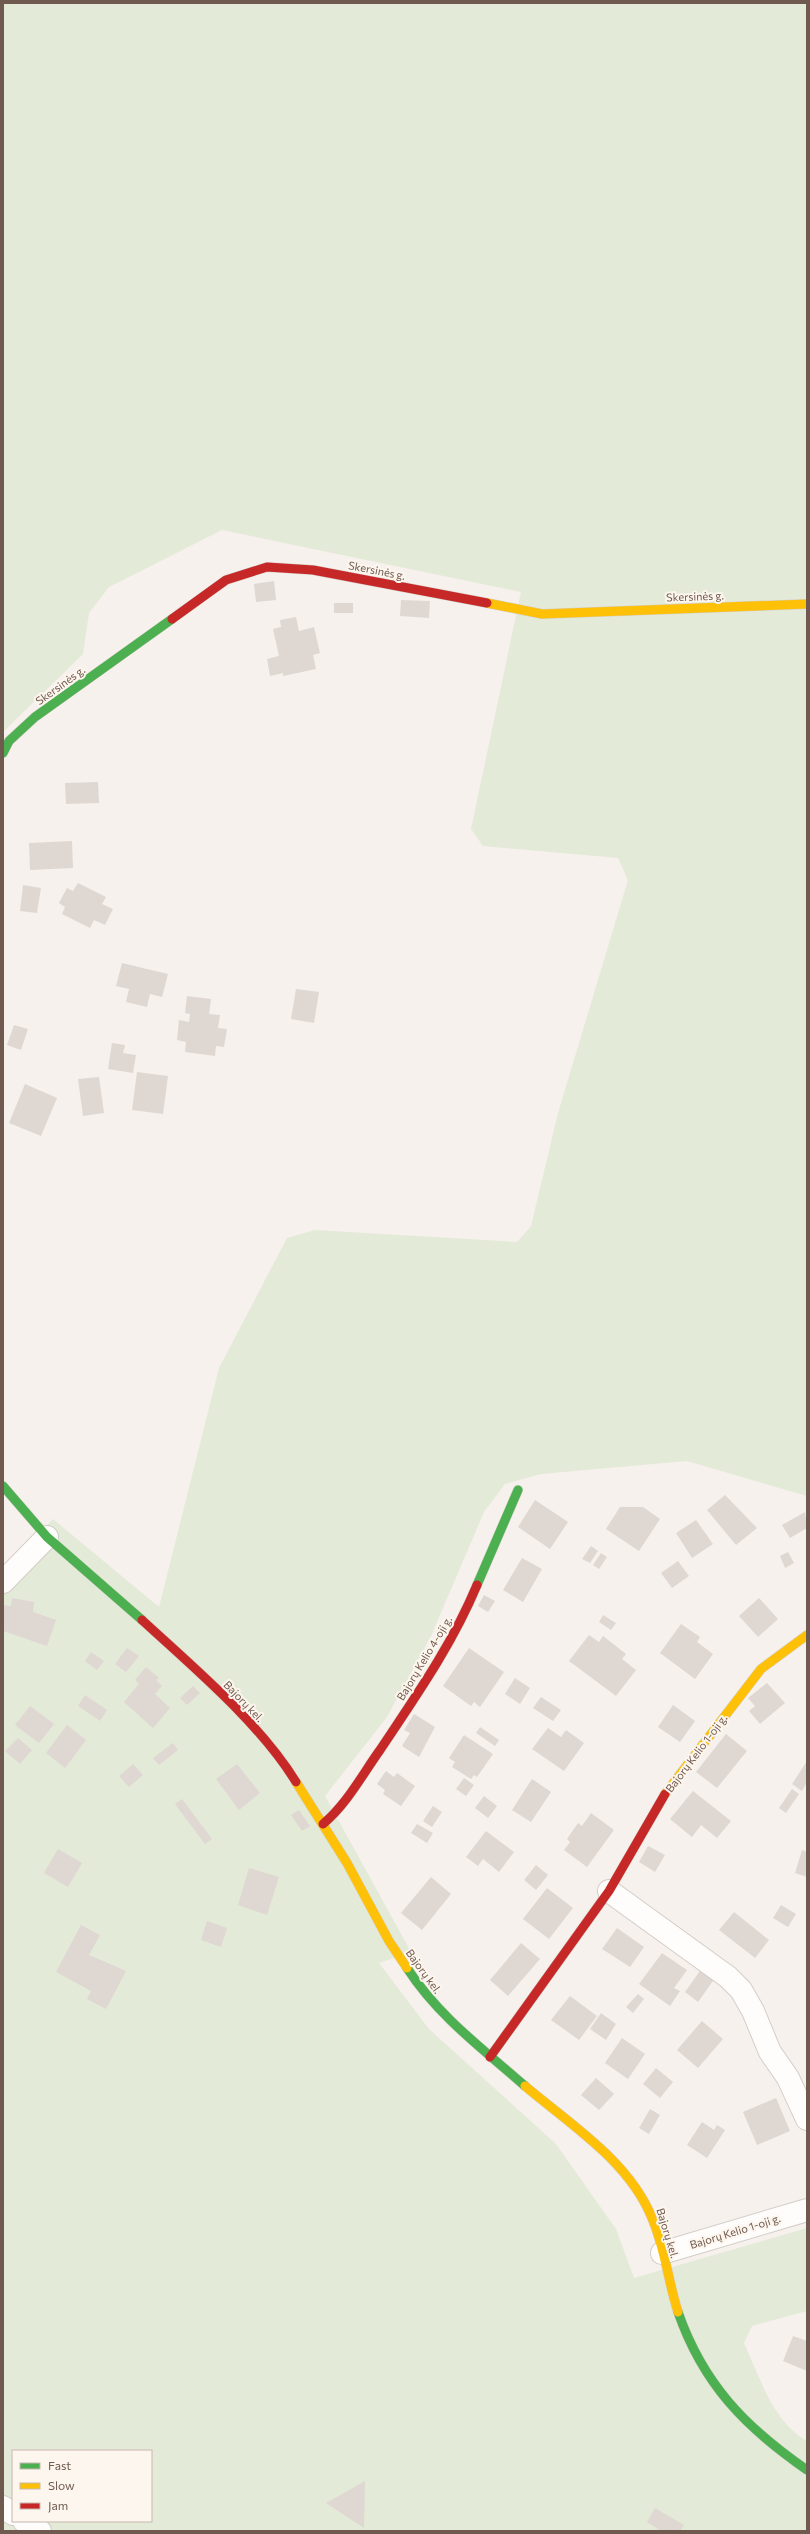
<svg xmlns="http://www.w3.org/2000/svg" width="810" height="2534" viewBox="0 0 810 2534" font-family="Commissioner,sans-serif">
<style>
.green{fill:#e4ead8;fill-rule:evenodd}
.building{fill:#dfd7d2}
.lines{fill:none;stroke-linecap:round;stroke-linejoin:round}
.street-casing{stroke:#d3cdc7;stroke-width:24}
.fast-casing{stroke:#d4cec8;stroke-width:10}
.slow-casing{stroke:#d4cec8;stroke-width:10}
.jam-casing{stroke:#d4cec8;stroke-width:10}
.street{stroke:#fefdfc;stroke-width:22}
.fast{stroke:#4caf50;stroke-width:9}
.slow{stroke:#ffc107;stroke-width:9}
.jam{stroke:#c62828;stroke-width:9}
.labels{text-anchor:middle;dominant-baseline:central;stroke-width:4;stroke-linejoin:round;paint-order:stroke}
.street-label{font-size:11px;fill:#705a4f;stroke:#fdf6ee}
</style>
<rect width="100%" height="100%" fill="#f6f1ec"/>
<path class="green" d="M3,3H807V1496L687,1461L541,1474L505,1484L484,1512L431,1636L387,1717L325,1796L411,1952L379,1963L429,2029L556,2144L616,2229L634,2278L807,2228V2311L752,2326L744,2343C760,2377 772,2421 807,2441V2531H3V1572L53,1519L159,1607L219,1368L287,1238L315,1230L517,1242L531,1226L558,1113L628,880L618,858L483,846L471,829L521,592L222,530L109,587L89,613L83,654L3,732ZM13,2451H151V2521H13Z"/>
<g class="building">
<path d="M274,581L276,600L256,602L254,584Z"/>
<path d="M401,600L430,601L429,618L400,616Z"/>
<rect x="334" y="603" width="19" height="10"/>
<path d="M296,617L299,631L314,627L320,653L313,655L316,669L283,676V673L270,676L267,659L279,656L273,629L281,627L280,620Z"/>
<path d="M98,782L99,803L66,804L65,783Z"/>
<path d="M72,841L73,868L30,870L29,843Z"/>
<path d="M78,883L106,897L102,904L113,909L105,925L94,920L90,928L62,914L65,907L59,903L67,888L73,891Z"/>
<path d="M23,885L41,888L37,913L20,911Z"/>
<path d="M122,963L168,974L162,997L150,994L147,1007L126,1002L129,989L116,986Z"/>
<path d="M296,989L319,992L314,1023L291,1019Z"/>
<path d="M187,996L211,999L209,1014L220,1015L218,1028L227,1029L224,1047L216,1046L215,1056L185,1052L186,1042L177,1040L179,1020L189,1022L190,1014L185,1013Z"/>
<path d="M14,1025L28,1029L21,1050L7,1045Z"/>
<path d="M112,1043L125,1045L123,1053L136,1055L133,1073L108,1069Z"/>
<path d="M137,1072L168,1076L163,1114L132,1110Z"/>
<path d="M99,1077L104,1113L83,1116L78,1079Z"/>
<path d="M25,1084L57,1098L41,1136L9,1123Z"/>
<path d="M725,1495L757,1528L736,1545L707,1510Z"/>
<path d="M535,1500L568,1522L550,1549L518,1527Z"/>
<path d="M620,1507H643L660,1519L639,1551L606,1529Z"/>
<path d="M805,1512L807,1528L790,1538L782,1525Z"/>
<path d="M696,1520L713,1544L692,1558L676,1533Z"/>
<path d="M591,1546L598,1551L590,1563L582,1559Z"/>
<path d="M788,1552L794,1563L785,1568L780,1556Z"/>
<path d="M601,1553L607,1557L599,1569L593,1565Z"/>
<path d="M522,1558L542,1569L523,1602L503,1590Z"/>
<path d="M678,1561L689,1576L672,1588L661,1573Z"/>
<path d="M484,1595L495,1601L488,1612L478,1606Z"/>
<path d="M12,1598L34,1602L33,1612L56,1620L47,1646L3,1631V1605L11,1606Z"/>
<path d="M759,1598L778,1619L758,1637L739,1616Z"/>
<path d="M603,1615L616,1623L611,1630L599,1622Z"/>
<path d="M681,1624L700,1637L697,1642L713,1654L695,1679L660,1653Z"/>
<path d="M589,1635L599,1642L603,1636L626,1654L622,1659L636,1670L616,1696L569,1661Z"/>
<path d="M127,1648L139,1656L126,1672L115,1664Z"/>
<path d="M469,1648L504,1672L480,1707L474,1702L471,1706L443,1686Z"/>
<path d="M91,1652L104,1661L97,1670L85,1661Z"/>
<path d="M146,1667L159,1678L156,1680L162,1686L155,1694L170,1708L153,1728L124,1702L139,1684L135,1680Z"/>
<path d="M515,1678L530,1688L520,1704L505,1694Z"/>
<path d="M767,1683L785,1703L760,1724L749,1711L755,1706L748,1698Z"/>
<path d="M193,1686L200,1693L187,1705L180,1698Z"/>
<path d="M85,1695L107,1710L100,1721L78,1706Z"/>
<path d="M541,1697L561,1710L553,1721L533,1708Z"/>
<path d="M673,1705L695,1721L680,1742L658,1727Z"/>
<path d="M30,1706L54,1724L39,1743L15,1725Z"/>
<path d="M414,1714L435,1727L419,1757L402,1746L410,1733L404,1730Z"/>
<path d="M67,1725L86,1740L65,1768L46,1753Z"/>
<path d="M480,1727L499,1740L495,1746L476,1733Z"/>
<path d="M548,1728L561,1737L566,1730L584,1743L564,1771L532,1749Z"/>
<path d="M726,1734L747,1751L717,1788L696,1772Z"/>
<path d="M464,1735L493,1754L477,1777L474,1775L471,1779L452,1767L455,1762L449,1758Z"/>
<path d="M18,1738L32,1750L20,1764L5,1751Z"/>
<path d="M173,1743L178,1750L159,1765L153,1758Z"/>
<path d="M807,1761V1782L802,1791L792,1784Z"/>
<path d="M133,1764L143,1775L129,1787L119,1776Z"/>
<path d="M237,1764L260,1793L239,1810L216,1779Z"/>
<path d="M386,1771L394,1777L397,1773L415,1786L401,1806L383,1794L385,1790L377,1784Z"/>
<path d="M464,1778L474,1785L466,1796L456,1789Z"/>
<path d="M532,1779L551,1792L531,1822L512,1810Z"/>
<path d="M792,1789L799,1794L786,1813L779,1808Z"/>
<path d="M693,1791L731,1821L717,1838L701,1825L692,1837L670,1819Z"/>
<path d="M484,1796L497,1806L488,1818L475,1808Z"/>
<path d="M182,1799L212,1839L205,1844L175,1804Z"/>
<path d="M433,1806L442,1812L432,1827L423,1821Z"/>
<path d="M299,1810L310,1826L302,1831L291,1815Z"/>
<path d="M591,1813L614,1830L587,1867L564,1850L570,1842L567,1839L578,1823L582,1826Z"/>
<path d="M417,1824L433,1833L427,1843L411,1833Z"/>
<path d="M486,1831L514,1852L499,1872L483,1859L478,1866L466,1857Z"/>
<path d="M648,1846L665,1855L655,1872L639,1862Z"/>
<path d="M58,1849L82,1863L68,1887L44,1873Z"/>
<path d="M802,1850L807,1852V1877L795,1873Z"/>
<path d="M536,1865L548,1875L536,1890L524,1880Z"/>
<path d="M249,1868L279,1877L267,1915L238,1905Z"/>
<path d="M431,1877L451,1894L422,1930L401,1913Z"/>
<path d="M547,1888L573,1908L549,1939L523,1919Z"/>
<path d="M781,1905L796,1914L788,1927L773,1918Z"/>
<path d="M734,1912L769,1940L755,1958L719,1930Z"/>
<path d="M207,1921L227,1928L221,1947L201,1940Z"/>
<path d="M81,1925L100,1935L89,1955L126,1971L106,2009L87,1999L91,1991L56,1972Z"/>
<path d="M617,1928L644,1947L630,1967L602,1949Z"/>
<path d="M521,1943L540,1959L508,1996L490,1980Z"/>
<path d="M662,1953L687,1970L674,1988L680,1991L670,2006L639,1984Z"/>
<path d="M702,1968L715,1978L698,2002L685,1992Z"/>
<path d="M638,1994L644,1999L633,2013L626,2007Z"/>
<path d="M570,1996L597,2016L579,2040L551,2020Z"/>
<path d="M601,2013L616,2024L606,2040L590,2029Z"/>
<path d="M702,2021L723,2039L698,2068L677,2050Z"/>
<path d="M622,2038L645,2054L628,2079L605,2063Z"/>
<path d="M656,2068L673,2082L660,2098L643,2084Z"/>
<path d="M596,2078L614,2094L599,2110L581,2095Z"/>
<path d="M776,2098L790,2131L757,2145L743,2112Z"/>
<path d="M650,2109L660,2115L649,2134L639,2128Z"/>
<path d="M702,2122L714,2130L717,2125L725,2130L707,2158L687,2145Z"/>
<path d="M793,2336L807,2341V2371L783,2361Z"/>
<path d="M365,2481L364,2528L326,2503Z"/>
<path d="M655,2508L684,2525L680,2531H661L647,2522Z"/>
</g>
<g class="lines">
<defs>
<g id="street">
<path d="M3,1582L47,1537"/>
<path d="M609,1891L728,1977L741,1990L753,2011L770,2052L788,2078L807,2119"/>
<path d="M662,2253L807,2210"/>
<path d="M3,2507L13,2514"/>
<path d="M24,2521L40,2531"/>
</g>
<g id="fast">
<path d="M3,753L9,741L35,717L172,619"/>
<path d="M3,1486L47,1537L142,1620"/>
<path d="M477,1585L518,1490"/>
<path d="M407,1968C438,2016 483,2049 525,2086"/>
<path d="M678,2312C703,2384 745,2427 807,2470"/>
</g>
<g id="slow">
<path d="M487,603L542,614L807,604"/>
<path d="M296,1782L347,1863L389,1941L407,1968"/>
<path d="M665,1794L761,1669L807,1635"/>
<path d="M525,2086C571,2125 629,2161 652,2218C665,2248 668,2281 678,2312"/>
</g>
<g id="jam">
<path d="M172,619L226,580L267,567L313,570L487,603"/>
<path d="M142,1620C193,1667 260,1723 296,1782"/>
<path d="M323,1824C347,1804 362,1775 380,1750C416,1696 452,1645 477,1585"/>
<path d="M490,2057L609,1891L665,1794"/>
</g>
</defs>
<use href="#street" class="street-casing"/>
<use href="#fast" class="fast-casing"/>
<use href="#slow" class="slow-casing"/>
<use href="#jam" class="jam-casing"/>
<use href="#street" class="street"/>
<use href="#fast" class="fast"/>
<use href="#slow" class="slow"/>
<use href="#jam" class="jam"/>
</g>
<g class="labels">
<g class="street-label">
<text transform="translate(377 570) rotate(11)">Skersinės g.</text>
<text transform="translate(695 596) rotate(-2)">Skersinės g.</text>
<text transform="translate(60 685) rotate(-36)">Skersinės g.</text>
<text transform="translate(424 1658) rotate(-59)">Bajorų Kelio 4-oji g.</text>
<text transform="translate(244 1701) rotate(46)">Bajorų kel.</text>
<text transform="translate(696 1753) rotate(-53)">Bajorų Kelio 1-oji g.</text>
<text transform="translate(424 1971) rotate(54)">Bajorų kel.</text>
<text transform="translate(735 2231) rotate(-17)">Bajorų Kelio 1-oji g.</text>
<text transform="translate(668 2233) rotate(73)">Bajorų kel.</text>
</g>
</g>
<rect width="810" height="2534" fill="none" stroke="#705a4f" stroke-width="8"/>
<rect x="12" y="2450" width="140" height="72" fill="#fdf6ee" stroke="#c5b8ae"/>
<rect x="20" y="2463" width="20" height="6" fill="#4caf50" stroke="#c5b8ae"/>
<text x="48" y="2470" font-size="12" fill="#705a4f">Fast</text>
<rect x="20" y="2483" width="20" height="6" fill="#ffc107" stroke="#c5b8ae"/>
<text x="48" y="2490" font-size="12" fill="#705a4f">Slow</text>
<rect x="20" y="2503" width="20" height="6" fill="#c62828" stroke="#c5b8ae"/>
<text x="48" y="2510" font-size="12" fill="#705a4f">Jam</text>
</svg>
